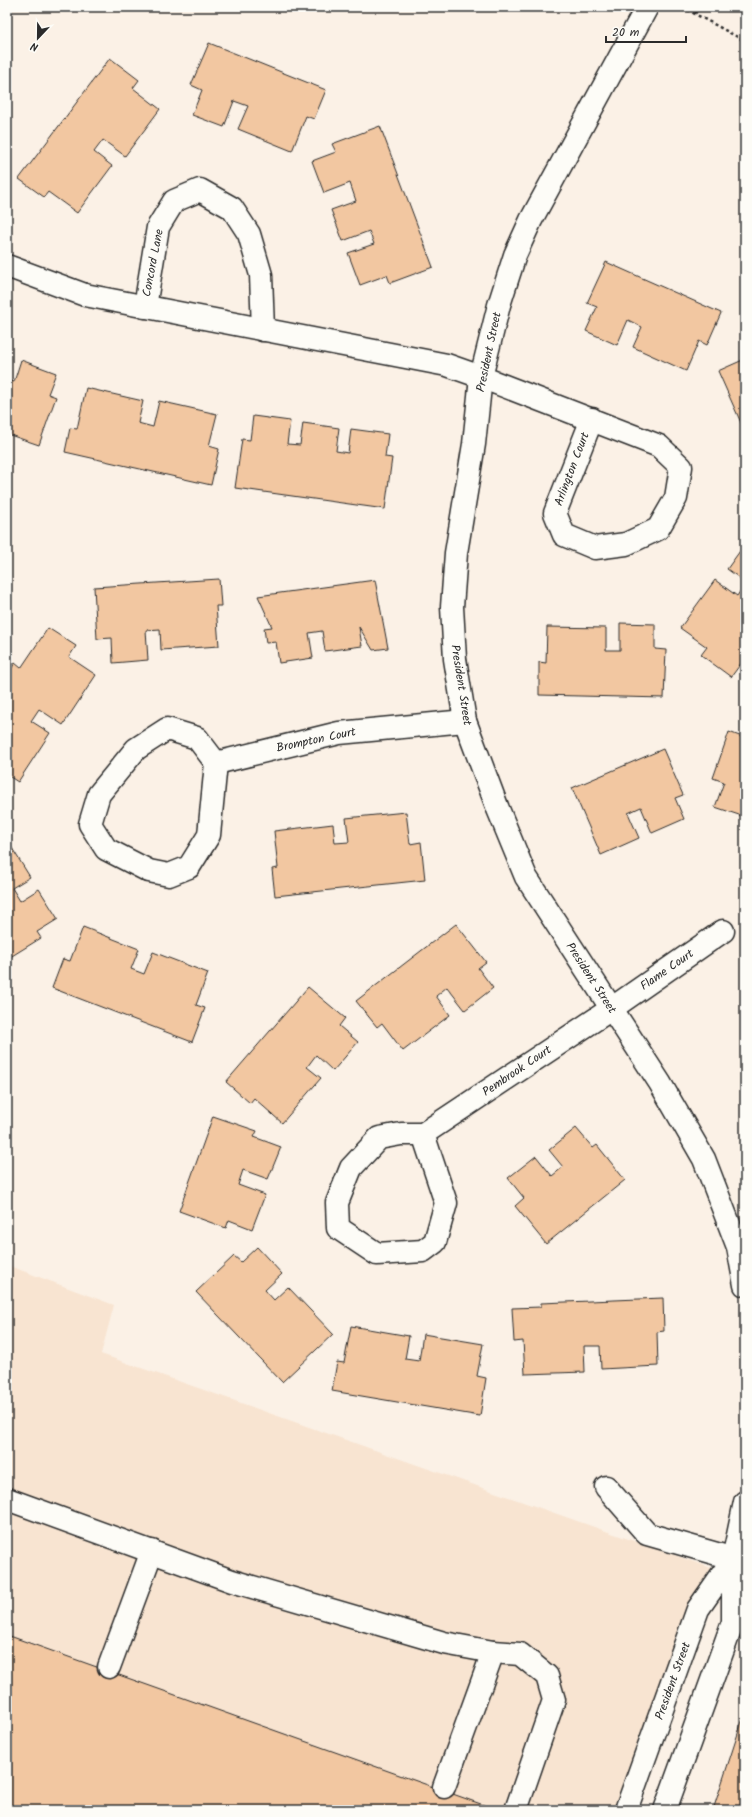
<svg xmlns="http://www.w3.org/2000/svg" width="752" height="1817" viewBox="0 0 752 1817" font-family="Kalam,sans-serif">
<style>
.built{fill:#f8e4d1}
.building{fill:#f2c7a1;stroke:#2b2b2b}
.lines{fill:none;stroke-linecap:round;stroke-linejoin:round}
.minor-casing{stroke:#2b2b2b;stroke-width:25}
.path{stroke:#2b2b2b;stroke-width:2.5;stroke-dasharray:3 3;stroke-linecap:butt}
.minor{stroke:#fdfcf7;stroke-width:22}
.labels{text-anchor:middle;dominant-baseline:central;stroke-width:3;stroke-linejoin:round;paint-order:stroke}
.street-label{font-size:12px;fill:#2b2b2b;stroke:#fdfcf7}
</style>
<rect width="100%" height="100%" fill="#fbf1e6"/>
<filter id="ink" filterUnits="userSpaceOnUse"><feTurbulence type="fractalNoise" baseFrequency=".025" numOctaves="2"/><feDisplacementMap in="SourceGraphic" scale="8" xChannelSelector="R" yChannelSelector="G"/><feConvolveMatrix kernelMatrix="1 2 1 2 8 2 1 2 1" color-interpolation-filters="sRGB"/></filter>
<g filter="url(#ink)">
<path class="built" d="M7,1265L114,1305L101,1354L714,1569L623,1810H7Z"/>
<g class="building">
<path d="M209,43L326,90L314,119L306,116L292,151L238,129L248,106L234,101L224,127L192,115L202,90L191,85Z"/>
<path d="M110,58L139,80L133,88L160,109L125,156L103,140L94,152L112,166L77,213L48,192L44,197L19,179Z"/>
<path d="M380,126L433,267L390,283L387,275L360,285L348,253L374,244L369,231L343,241L331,210L356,201L350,183L324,193L312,161L336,152L332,144Z"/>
<path d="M606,262L721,313L707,345L699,341L686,371L633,347L642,327L628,320L617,345L586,331L597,307L587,303Z"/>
<path d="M745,359V423L742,425L718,371Z"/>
<path d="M21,360L56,373L48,394L56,397L39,445L7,434V380L14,382Z"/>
<path d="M86,388L143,401L138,423L153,427L159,401L217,414L209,446L219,449L211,485L65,452L70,428L77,429Z"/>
<path d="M253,416L290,421L287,444L300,445L303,423L339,428L336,451L348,453L351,429L388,434L385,457L392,458L385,509L235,488L242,439L250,440Z"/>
<path d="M745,544V582L727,569Z"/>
<path d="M219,579L221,606H216L219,646L161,650L160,629L146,630L148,660L113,663L112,638L97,639L94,587Z"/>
<path d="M375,580L388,648L373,650L359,627L362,646L325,651L322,631L309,633L313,658L279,663L276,642L266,643L264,628L272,627L258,596Z"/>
<path d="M715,580L737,596L745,584V658L731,677L701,655L707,647L680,628Z"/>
<path d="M620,623L655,624V649L666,650L664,698L539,695V662L546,663L547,627L606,628V650H620Z"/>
<path d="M48,628L76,646L69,657L96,675L63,725L39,709L31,721L50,733L18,782L7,775V675L15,663L21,668Z"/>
<path d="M729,732L745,738V817L715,807L724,782L713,778Z"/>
<path d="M663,749L683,795L675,798L684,819L652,833L641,807L628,813L639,838L601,855L572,788Z"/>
<path d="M406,812L410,844L421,842L425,880L275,896L272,869L278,868L274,831L333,824L335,843L349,842L346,818Z"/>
<path d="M7,840L30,877L12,888L20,901L39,889L58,919L37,932L41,938L7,959Z"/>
<path d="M456,924L486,962L478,968L493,988L465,1010L447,987L436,996L450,1015L403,1051L382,1023L377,1027L356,1001Z"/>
<path d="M83,927L139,949L131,969L144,974L153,952L208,973L196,1005L205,1008L192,1042L52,988L63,959L70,961Z"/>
<path d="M308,987L345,1018L339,1026L358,1042L333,1071L316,1055L307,1067L321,1078L282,1123L254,1098L250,1103L226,1082Z"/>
<path d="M213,1116L257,1131L254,1137L281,1147L268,1179L243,1170L238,1185L265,1195L252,1229L229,1220L226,1228L179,1211Z"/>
<path d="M576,1128L593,1148L597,1145L625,1180L546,1244L515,1206L524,1198L508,1178L536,1156L552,1176L563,1167L549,1150Z"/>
<path d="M257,1247L282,1274L265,1290L274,1300L288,1287L333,1334L282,1382L196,1292L234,1256L241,1262Z"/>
<path d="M663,1298L664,1331L657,1332L658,1366L601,1369L600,1346H584L585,1372L525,1374L523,1341L514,1342L512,1308L541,1307V1303Z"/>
<path d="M351,1326L409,1336L405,1359L419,1361L423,1334L483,1344L477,1376L486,1378L480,1416L332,1391L337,1362L344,1363Z"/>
<path d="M7,1635L492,1808L491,1810H7Z"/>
<path d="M745,1712V1810H713Z"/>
</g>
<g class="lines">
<defs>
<g id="minor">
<path d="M647,7L531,220L515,255L499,305L481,377L474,444L456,553L452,607L455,659L465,721L498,809L526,877L660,1083L704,1159L738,1247L745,1285"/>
<path d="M7,266L85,295L447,365L481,377L659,446L681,467L676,498L658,529L626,544L595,548L564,535L555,513L592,419"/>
<path d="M145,307L158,227L174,201L200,190L232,208L249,234L261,275L263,330"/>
<path d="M167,729L197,738L216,763L209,835L189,867L169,875L149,871L106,849L90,824L99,794L136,749Z"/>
<path d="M216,763L339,733L465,721"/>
<path d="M423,1134L446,1203L435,1242L423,1251L377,1254L338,1228L337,1203L351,1168L379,1138L401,1134H423L611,1009L723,931"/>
<path d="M606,1487L647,1534L745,1562"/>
<path d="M7,1499L232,1581L444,1643L493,1652L520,1654L547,1676L554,1700L516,1810"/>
<path d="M109,1667L152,1551"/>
<path d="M444,1787L493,1652"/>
<path d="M626,1810L698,1609L733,1559"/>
<path d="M665,1810L733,1622V1559L745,1502"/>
</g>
</defs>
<use href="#minor" class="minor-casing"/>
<g class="path">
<path d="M682,7L745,41"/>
<path d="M695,14L699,7"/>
</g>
<use href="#minor" class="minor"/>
</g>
</g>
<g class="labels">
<g class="street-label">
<text transform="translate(153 263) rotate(-79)">Concord Lane</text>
<text transform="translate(489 352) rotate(-78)">President Street</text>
<text transform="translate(572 469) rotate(-69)">Arlington Court</text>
<text transform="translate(461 685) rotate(81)">President Street</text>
<text transform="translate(316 740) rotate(-12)">Brompton Court</text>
<text transform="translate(667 970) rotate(-35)">Flame Court</text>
<text transform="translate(591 978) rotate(57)">President Street</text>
<text transform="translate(517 1071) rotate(-34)">Pembrook Court</text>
<text transform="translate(673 1681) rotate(-70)">President Street</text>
</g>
</g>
<rect width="752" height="1817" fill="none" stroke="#fdfcf7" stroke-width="24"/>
<rect x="12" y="12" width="728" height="1793" fill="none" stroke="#2b2b2b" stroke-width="1.5" filter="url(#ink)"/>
<g transform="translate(38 38) rotate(202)" stroke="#fdfcf7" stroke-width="3" paint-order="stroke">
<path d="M0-3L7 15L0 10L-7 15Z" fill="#2b2b2b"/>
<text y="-6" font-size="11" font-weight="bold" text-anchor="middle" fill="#2b2b2b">N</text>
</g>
<path d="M606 36v6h80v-6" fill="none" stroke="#2b2b2b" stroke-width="2"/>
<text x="612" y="36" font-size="12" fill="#2b2b2b" stroke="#fdfcf7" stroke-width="3" paint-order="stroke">20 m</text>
</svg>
